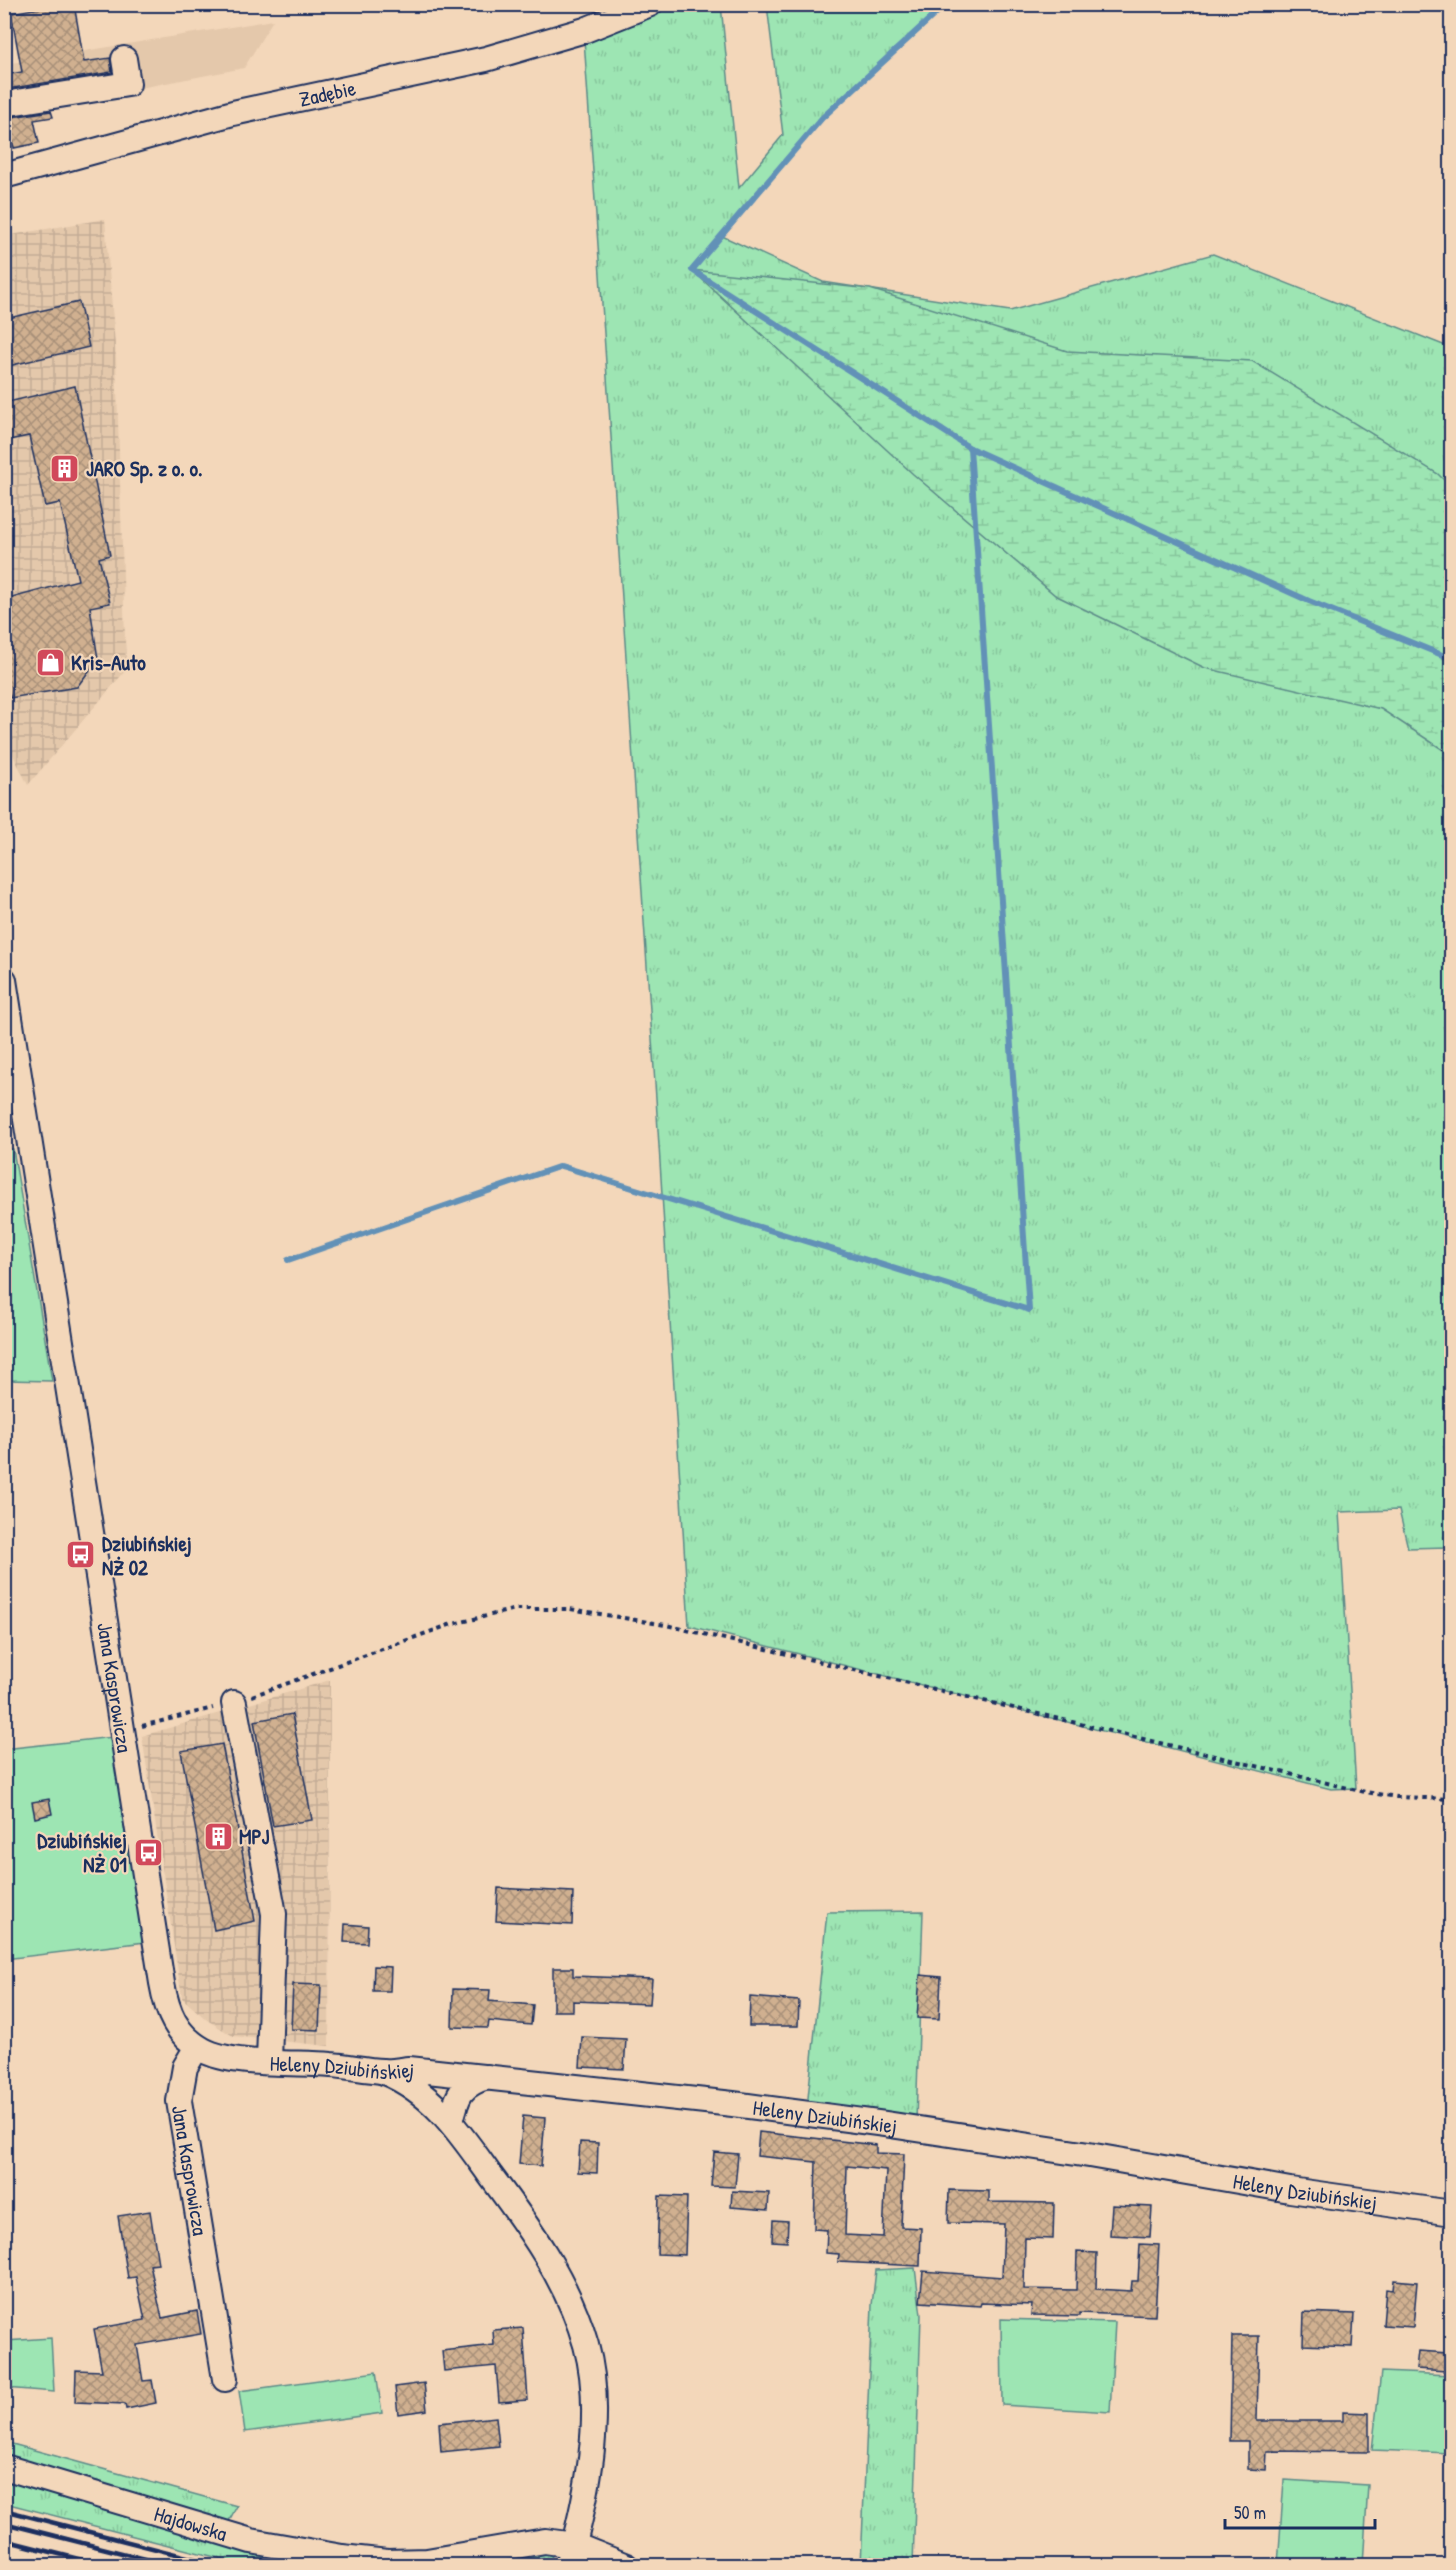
<svg xmlns="http://www.w3.org/2000/svg" width="1456" height="2570" viewBox="0 0 1456 2570" font-family="'Patrick Hand',sans-serif">
<style>
.built{fill:#e4c8ab}
.industrial{fill:url(#industrial-grid)}
.grass{fill:url(#grass-tufts);stroke:#5c8a88;stroke-width:1.5}
.wetland{fill:url(#wetland-marsh);stroke:#5c8a88;stroke-width:1.5}
.garden{fill:#9de5b3;stroke:#5c8a88;stroke-width:1.5}
.lines{fill:none;stroke-linecap:round;stroke-linejoin:round}
.stream{stroke:#6291b7;stroke-width:6}
.building{fill:url(#building-cross-hatch);stroke:#1b2f5e;stroke-width:1.5;fill-rule:evenodd}
.minor-casing{stroke:#1b2f5e;stroke-width:28}
.path{stroke:#1b2f5e;stroke-width:4;stroke-dasharray:4.5 4.5;stroke-linecap:butt}
.minor{stroke:#f3d7ba;stroke-width:24}
.rail{stroke:#1b2f5e;stroke-width:4.5}
.labels{text-anchor:middle;dominant-baseline:central;stroke-width:4.5;stroke-linejoin:round;paint-order:stroke}
.street-label{font-size:21px;fill:#1b2f5e;stroke:#f3d7ba}
.poi-label{font-size:21px;font-weight:bold;fill:#1b2f5e;stroke:#f3d7ba;text-anchor:start}
</style>
<defs>
<pattern id="industrial-grid" width="8" height="8" patternUnits="userSpaceOnUse" patternTransform="scale(1.5)"><rect width="8" height="8" fill="#e4c8ab"/><path d="M0 4h8M4 0v8" fill="none" stroke="#c3ac96"/></pattern>
<pattern id="grass-tufts" width="24" height="20" patternUnits="userSpaceOnUse" patternTransform="scale(1.5)"><rect width="24" height="20" fill="#9de5b3"/><path d="M3 7l-1-3M5 7V3M7 7l1-3M15 17l-1-3M17 17v-4M19 17l1-3" fill="none" stroke="#87c59c"/></pattern>
<pattern id="wetland-marsh" width="20" height="14" patternUnits="userSpaceOnUse" patternTransform="scale(1.5)"><rect width="20" height="14" fill="#9de5b3"/><path d="M1 5h8M5 5V1M11 12h8M15 12V8" fill="none" stroke="#87c59c"/></pattern>
<pattern id="building-cross-hatch" width="8" height="8" patternUnits="userSpaceOnUse" patternTransform="scale(1.5)"><rect width="8" height="8" fill="#d0b090"/><path d="M0 0l8 8M0 8l8-8" fill="none" stroke="#a89079"/></pattern>
</defs>
<rect width="100%" height="100%" fill="#f3d7ba"/>
<filter id="ink" filterUnits="userSpaceOnUse"><feTurbulence type="fractalNoise" baseFrequency=".0167" numOctaves="2"/><feDisplacementMap in="SourceGraphic" scale="12" xChannelSelector="R" yChannelSelector="G"/><feConvolveMatrix kernelMatrix="1 2 1 2 8 2 1 2 1" color-interpolation-filters="sRGB"/></filter>
<g filter="url(#ink)">
<path class="built" d="M273,20L244,68L5,114V64Z"/>
<g class="industrial">
<path d="M105,219L116,358L126,670L28,785L5,739V236Z"/>
<path d="M330,1680L329,2046L233,2036L207,2020L182,1998L142,1736Z"/>
</g>
<g class="grass">
<path d="M665,5H721L739,188L783,135L767,5H946L822,118L722,236L823,282L1010,311L1213,254L1451,348V1602L1448,1547L1408,1548L1399,1510L1339,1512L1356,1788L1331,1789L689,1626L656,1098L584,39Z"/>
<path d="M923,1911L916,2121L807,2108L827,1912Z"/>
<path d="M915,2268L921,2315L913,2565H861L872,2305L876,2270Z"/>
<path d="M5,2442L237,2506L225,2528L5,2466Z"/>
<path d="M4,2475L358,2565H246L5,2503Z"/>
<path d="M548,2552L558,2565L462,2566Z"/>
</g>
<path class="wetland" d="M692,270L870,289L1067,351L1252,361L1438,474L1451,487V755L1381,709L1205,668L1055,595L913,474Z"/>
<g class="garden">
<path d="M13,1149L52,1381L5,1380L4,1150Z"/>
<path d="M113,1737L145,1942L5,1959L4,1749Z"/>
<path d="M1001,2319L1115,2322L1110,2412L1002,2405Z"/>
<path d="M51,2338L54,2392L5,2388V2341Z"/>
<path d="M376,2372L382,2413L245,2432L239,2391Z"/>
<path d="M1381,2372L1451,2375V2453L1372,2450Z"/>
<path d="M1284,2480L1368,2485L1363,2565H1278Z"/>
</g>
<g class="lines">
<g class="stream">
<path d="M946,4L822,118L692,270L970,448"/>
<path d="M288,1260L561,1166L1029,1310L970,448L1309,601L1452,659"/>
</g>
</g>
<g class="building">
<path d="M62,4H74L84,62L110,58L112,72L7,89L5,75L22,72L11,13Z"/>
<path d="M51,111L53,117L34,120L39,143L14,148L8,124L13,123L12,117Z"/>
<path d="M79,302L89,347L4,367V319Z"/>
<path d="M75,386L110,555L99,558L110,603L90,607L98,659L77,687L10,698L4,665V600L78,580L60,503L45,506L29,436L4,441V403Z"/>
<path d="M292,1714L312,1820L273,1826L254,1721Z"/>
<path d="M222,1744L255,1921L214,1930L181,1751Z"/>
<path d="M49,1799L52,1814L35,1818L32,1802Z"/>
<path d="M498,1888L573,1892L572,1925L496,1921Z"/>
<path d="M345,1924L368,1926L367,1943L344,1942Z"/>
<path d="M374,1966L391,1967L390,1991H373Z"/>
<path d="M553,1968H573V1976L652,1979L650,2004L573,2001V2011H553Z"/>
<path d="M920,1975L941,1977L939,2019L917,2018Z"/>
<path d="M293,1984L321,1985L319,2030L291,2029Z"/>
<path d="M453,1989L490,1990L489,2001L533,2005L531,2025L489,2021L488,2028L452,2027Z"/>
<path d="M750,1997L799,2001L798,2026H749Z"/>
<path d="M582,2037L626,2039L624,2069L580,2067Z"/>
<path d="M523,2116L545,2118L541,2166L519,2164Z"/>
<path d="M759,2132L876,2145V2153L904,2154L901,2227L921,2228L920,2266L838,2262L839,2254L826,2253L827,2230L814,2229L816,2162L757,2156ZM847,2166L886,2170L883,2237L845,2235Z"/>
<path d="M580,2142L598,2143L597,2173L578,2172Z"/>
<path d="M714,2152L738,2154L735,2187L711,2186Z"/>
<path d="M949,2190L989,2191V2202L1054,2203L1053,2239L1025,2238L1024,2289L1076,2290L1077,2252L1097,2253L1096,2289L1131,2291L1132,2281H1138L1140,2244L1159,2245L1155,2316L1079,2313V2316L1031,2315L1032,2305L981,2303L980,2306L920,2302L923,2271L1002,2277L1004,2224L948,2223Z"/>
<path d="M732,2191L769,2193L768,2210L731,2207Z"/>
<path d="M659,2196L687,2197L685,2255L657,2254Z"/>
<path d="M1112,2205L1152,2207L1150,2237L1110,2235Z"/>
<path d="M150,2211L158,2264L150,2265L162,2318L197,2311L201,2334L137,2345L143,2381L152,2380L156,2403L126,2409L125,2404L75,2402L76,2370L102,2371L94,2329L145,2320L136,2277L128,2278L118,2216Z"/>
<path d="M773,2220L788,2221L787,2242L772,2241Z"/>
<path d="M1394,2280L1417,2282L1413,2327L1383,2325L1386,2289L1393,2290Z"/>
<path d="M1304,2312L1354,2314L1352,2347L1303,2345Z"/>
<path d="M523,2328L528,2400L499,2402L496,2366L444,2371L442,2351L494,2345L493,2330Z"/>
<path d="M1232,2336H1259L1257,2421H1343V2412L1369,2413V2452L1267,2451L1266,2470L1248,2469V2441H1230Z"/>
<path d="M1418,2351L1448,2353L1446,2371L1416,2369Z"/>
<path d="M424,2383L427,2410L398,2414L395,2387Z"/>
<path d="M496,2417L499,2446L441,2452L439,2423Z"/>
</g>
<g class="lines">
<defs>
<g id="minor">
<path d="M4,104L128,84L124,59"/>
<path id="s1" d="M4,176L233,113L486,59L585,30L650,4"/>
<path id="s2" d="M4,980L162,1983C167,2012 176,2035 203,2050C232,2066 298,2062 331,2065C348,2066 365,2070 382,2071C390,2072 400,2070 409,2069L733,2104L885,2124L1089,2155L1290,2190L1452,2213"/>
<path d="M234,1703L274,1914L269,2061"/>
<path id="s3" d="M197,2047L185,2067L179,2101L225,2379"/>
<path d="M384,2072C433,2092 460,2133 490,2175C529,2227 568,2281 586,2345C605,2414 587,2498 568,2566"/>
<path d="M451,2122C457,2096 460,2085 487,2077"/>
<path id="s4" d="M4,2467L251,2541L342,2557L387,2562L427,2561L545,2541L574,2545L626,2566"/>
</g>
</defs>
<use href="#minor" class="minor-casing"/>
<g class="path">
<path d="M252,1696L449,1625L516,1609H570L666,1625L1365,1792L1397,1797L1452,1799"/>
<path d="M142,1726L213,1708"/>
</g>
<use href="#minor" class="minor"/>
<g class="rail">
<path d="M4,2510L222,2566"/>
<path d="M4,2523L173,2566"/>
<path d="M4,2540L106,2566"/>
<path d="M4,2558L33,2566"/>
</g>
</g>
</g>
<defs>
<symbol id="building-square" viewBox="-11 -11 22 22"><rect x="-9" y="-9" width="18" height="18" rx="4" fill="#d1495b" stroke="#f3d7ba"/><path d="M-4-6H4V6H1V3H-1V6H-4ZM-2.5-4.3h1.7v1.8h-1.7ZM.8-4.3h1.7v1.8H.8ZM-2.5-1h1.7V.8h-1.7ZM.8-1h1.7V.8H.8Z" fill="#fff"/></symbol>
<symbol id="shop-square" viewBox="-11 -11 22 22"><rect x="-9" y="-9" width="18" height="18" rx="4" fill="#d1495b" stroke="#f3d7ba"/><path d="M-5-2.5h2.3a2.7 3.5 0 0 1 5.4 0H5L5.5 6h-11ZM-1.5-2.5h3a1.5 2.3 0 0 0-3 0Z" fill="#fff"/></symbol>
<symbol id="bus-square" viewBox="-11 -11 22 22"><rect x="-9" y="-9" width="18" height="18" rx="4" fill="#d1495b" stroke="#f3d7ba"/><path d="M-5-6H5V4H4V6H2V4H-2V6H-4V4H-5ZM-3.5-4V0h7V-4ZM-3.5 1.2v1.5H-2V1.2ZM2 1.2v1.5H3.5V1.2Z" fill="#fff"/></symbol>
</defs>
<g fill-rule="evenodd">
<use href="#building-square" x="48" y="452" width="33" height="33"/>
<use href="#shop-square" x="34" y="646" width="33" height="33"/>
<use href="#bus-square" x="64" y="1538" width="33" height="33"/>
<use href="#building-square" x="202" y="1820" width="33" height="33"/>
<use href="#bus-square" x="132" y="1836" width="33" height="33"/>
</g>
<g class="labels">
<g class="street-label">
<text stroke="none"><textPath href="#s1" startOffset="334">Zadębie</textPath></text>
<text stroke="none"><textPath href="#s2" startOffset="716">Jana Kasprowicza</textPath></text>
<text stroke="none"><textPath href="#s2" startOffset="1238">Heleny Dziubińskiej</textPath></text>
<text stroke="none"><textPath href="#s2" startOffset="1724">Heleny Dziubińskiej</textPath></text>
<text stroke="none"><textPath href="#s3" startOffset="128">Jana Kasprowicza</textPath></text>
<text stroke="none"><textPath href="#s2" startOffset="2210">Heleny Dziubińskiej</textPath></text>
<text stroke="none"><textPath href="#s4" startOffset="195">Hajdowska</textPath></text>
</g>
<g class="poi-label">
<text x="86" y="468">JARO Sp. z o. o.</text>
<text x="71" y="662">Kris-Auto</text>
<text x="102" y="1543">Dziubińskiej<tspan x="102" dy="24">NŻ 02</tspan></text>
<text x="239" y="1836">MPJ</text>
<text x="127" y="1840" text-anchor="end">Dziubińskiej<tspan x="127" dy="24">NŻ 01</tspan></text>
</g>
</g>
<rect width="1456" height="2570" fill="none" stroke="#f3d7ba" stroke-width="24"/>
<rect x="12" y="12" width="1432" height="2546" fill="none" stroke="#1b2f5e" stroke-width="2" filter="url(#ink)"/>
<path d="M1225 2519v9h150v-9" fill="none" stroke="#1b2f5e" stroke-width="3"/>
<text x="1234" y="2519" font-size="18" fill="#1b2f5e" stroke="#f3d7ba" stroke-width="4.5" paint-order="stroke">50 m</text>
</svg>
